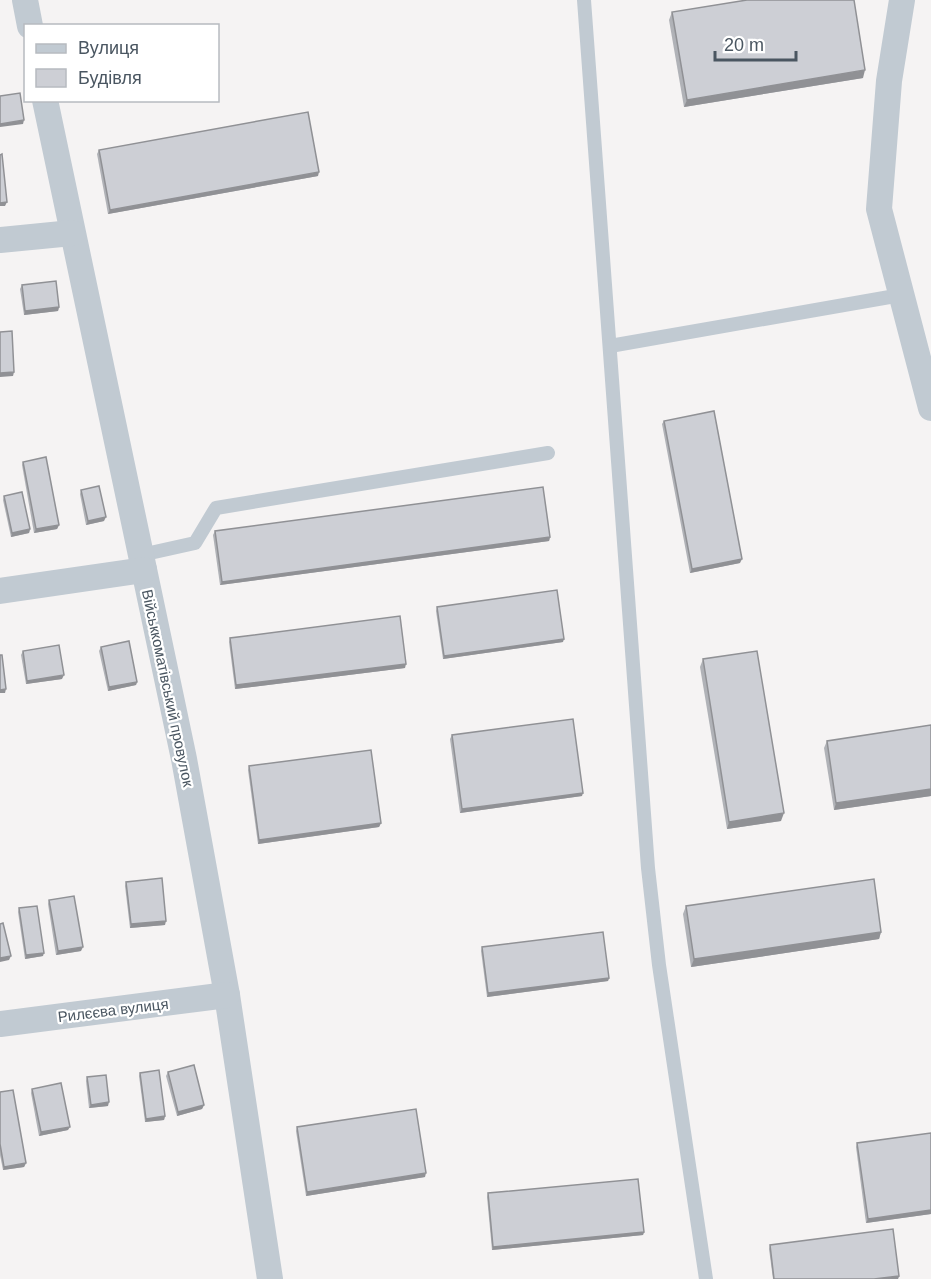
<svg xmlns="http://www.w3.org/2000/svg" width="931" height="1279" viewBox="0 0 931 1279" font-family="Arial,sans-serif">
<style>
.lines{fill:none;stroke-linecap:round;stroke-linejoin:round}
.service{stroke:#c1cad2;stroke-width:14}
.minor{stroke:#c1cad2;stroke-width:26}
.wall{fill:#b0b2b7}
.shaded-wall{fill:#909195}
.building{fill:#cdcfd5;stroke:#909195;stroke-width:1.5}
.labels{text-anchor:middle;dominant-baseline:central;stroke-width:4.5;stroke-linejoin:round;paint-order:stroke}
.street-label{font-size:15px;fill:#4a5661;stroke:#fff}
</style>
<rect width="100%" height="100%" fill="#f5f3f3"/>
<g class="lines">
<g class="service">
<path d="M584,0L648,868L659,965L706,1279"/>
<path d="M610,346L901,295"/>
<path d="M141,555L195,543L216,508L548,453"/>
</g>
<g class="minor">
<path d="M25,0L30,26"/>
<path d="M902,0L889,81L879,209L931,408"/>
<path d="M45,100L184,759L227,995L270,1279"/>
<path d="M0,240L72,233"/>
<path d="M0,591L144,570"/>
<path d="M0,1024L227,995"/>
</g>
</g>
<g class="wall">
<path d="M672,12L863,78L684,107L669,20Z"/>
<path d="M99,150L318,176L108,214L97,154Z"/>
<path d="M22,285L59,307L58,311L24,315L20,289Z"/>
<path d="M664,421L740,563L690,573L662,424Z"/>
<path d="M23,462L59,525L57,529L34,533L22,465Z"/>
<path d="M81,490L104,521L86,525L80,494Z"/>
<path d="M4,496L30,529L29,533L11,537L3,500Z"/>
<path d="M215,531L550,537L549,541L220,585L213,535Z"/>
<path d="M437,607L563,642L443,659L436,611Z"/>
<path d="M230,638L405,668L235,689L229,642Z"/>
<path d="M101,647L137,682L136,685L108,691L99,651Z"/>
<path d="M23,651L62,679L26,684L21,655Z"/>
<path d="M703,659L781,821L727,829L700,667Z"/>
<path d="M931,725V796L834,810L824,748L827,741Z"/>
<path d="M452,735L582,796L460,813L450,739Z"/>
<path d="M249,766L381,823L379,827L258,844L248,770Z"/>
<path d="M126,882L165,925L130,928L125,886Z"/>
<path d="M49,900L81,951L56,955L48,904Z"/>
<path d="M686,906L881,932L879,939L691,967L683,914Z"/>
<path d="M19,908L43,956L25,959L18,912Z"/>
<path d="M482,947L609,978L608,981L487,997L481,951Z"/>
<path d="M168,1072L204,1105L202,1109L177,1116L166,1076Z"/>
<path d="M140,1073L165,1116L164,1120L145,1122L139,1076Z"/>
<path d="M87,1077L108,1106L89,1108L86,1081Z"/>
<path d="M32,1089L68,1130L39,1136L31,1093Z"/>
<path d="M0,1092L26,1163L24,1167L3,1170L0,1155Z"/>
<path d="M297,1127L425,1177L306,1196L296,1131Z"/>
<path d="M931,1133V1214L866,1223L856,1147L857,1143Z"/>
<path d="M488,1193L644,1232L643,1235L492,1250L487,1197Z"/>
<path d="M770,1245L899,1276L898,1279H773L769,1249Z"/>
</g>
<g class="shaded-wall">
<path d="M865,70L863,78L684,107L687,100Z"/>
<path d="M24,120L23,124L0,127V124Z"/>
<path d="M319,172L318,176L108,214L110,210Z"/>
<path d="M7,202L5,206H0V203Z"/>
<path d="M59,307L58,311L24,315L25,311Z"/>
<path d="M14,372L13,376L0,377V373Z"/>
<path d="M106,517L104,521L86,525L88,521Z"/>
<path d="M59,525L57,529L34,533L36,529Z"/>
<path d="M30,529L29,533L11,537L12,533Z"/>
<path d="M550,537L549,541L220,585L222,582Z"/>
<path d="M742,559L740,563L690,573L692,569Z"/>
<path d="M564,639L563,642L443,659L444,656Z"/>
<path d="M406,664L405,668L235,689L236,685Z"/>
<path d="M64,675L62,679L26,684L27,681Z"/>
<path d="M137,682L136,685L108,691L109,687Z"/>
<path d="M6,689L5,693H0V690Z"/>
<path d="M931,789V796L834,810L836,803Z"/>
<path d="M583,793L582,796L460,813L462,809Z"/>
<path d="M784,813L781,821L727,829L729,822Z"/>
<path d="M381,823L379,827L258,844L259,840Z"/>
<path d="M166,921L165,925L130,928L131,924Z"/>
<path d="M881,932L879,939L691,967L694,959Z"/>
<path d="M83,947L81,951L56,955L58,951Z"/>
<path d="M44,953L43,956L25,959L26,955Z"/>
<path d="M11,956L9,960L0,962V958Z"/>
<path d="M609,978L608,981L487,997L488,993Z"/>
<path d="M109,1102L108,1106L89,1108L91,1105Z"/>
<path d="M204,1105L202,1109L177,1116L178,1112Z"/>
<path d="M165,1116L164,1120L145,1122L146,1119Z"/>
<path d="M70,1127L68,1130L39,1136L41,1132Z"/>
<path d="M26,1163L24,1167L3,1170L4,1167Z"/>
<path d="M426,1173L425,1177L306,1196L307,1192Z"/>
<path d="M931,1210V1214L866,1223L868,1219Z"/>
<path d="M644,1232L643,1235L492,1250L493,1247Z"/>
<path d="M899,1276L898,1279H874Z"/>
</g>
<g class="building">
<path d="M747,0H854L865,70L687,100L672,12Z"/>
<path d="M20,93L24,120L0,124V96Z"/>
<path d="M308,112L319,172L110,210L99,150Z"/>
<path d="M2,154L7,202L0,203V155Z"/>
<path d="M56,281L59,307L25,311L22,285Z"/>
<path d="M12,331L14,372L0,373V332Z"/>
<path d="M714,411L742,559L692,569L664,421Z"/>
<path d="M46,457L59,525L36,529L23,462Z"/>
<path d="M99,486L106,517L88,521L81,490Z"/>
<path d="M543,487L550,537L222,582L215,531Z"/>
<path d="M22,492L30,529L12,533L4,496Z"/>
<path d="M557,590L564,639L444,656L437,607Z"/>
<path d="M400,616L406,664L236,685L230,638Z"/>
<path d="M129,641L137,682L109,687L101,647Z"/>
<path d="M59,645L64,675L27,681L23,651Z"/>
<path d="M757,651L784,813L729,822L703,659Z"/>
<path d="M0,655H2L6,689L0,690Z"/>
<path d="M573,719L583,793L462,809L452,735Z"/>
<path d="M931,725V789L836,803L827,741Z"/>
<path d="M371,750L381,823L259,840L249,766Z"/>
<path d="M162,878L166,921L131,924L126,882Z"/>
<path d="M874,879L881,932L694,959L686,906Z"/>
<path d="M74,896L83,947L58,951L49,900Z"/>
<path d="M37,906L44,953L26,955L19,908Z"/>
<path d="M3,923L11,956L0,958V924Z"/>
<path d="M603,932L609,978L488,993L482,947Z"/>
<path d="M194,1065L204,1105L178,1112L168,1072Z"/>
<path d="M159,1070L165,1116L146,1119L140,1073Z"/>
<path d="M106,1075L109,1102L91,1105L87,1077Z"/>
<path d="M61,1083L70,1127L41,1132L32,1089Z"/>
<path d="M13,1090L26,1163L4,1167L0,1144V1092Z"/>
<path d="M416,1109L426,1173L307,1192L297,1127Z"/>
<path d="M931,1133V1210L868,1219L857,1143Z"/>
<path d="M638,1179L644,1232L493,1247L488,1193Z"/>
<path d="M893,1229L899,1276L874,1279H774L770,1245Z"/>
</g>
<g class="labels">
<g class="street-label">
<text transform="translate(168 688) rotate(78)">Військкоматівський провулок</text>
<text transform="translate(113 1010) rotate(-7)">Рилєєва вулиця</text>
</g>
</g>
<rect x="24" y="24" width="195" height="78" fill="#ffffff" stroke="#b7bbc0" stroke-width="1.5"/>
<rect x="36" y="44" width="30" height="9" fill="#c1cad2" stroke="#b7bbc0" stroke-width="1.5"/>
<text x="78" y="54" font-size="18" fill="#4a5661">Вулиця</text>
<rect x="36" y="69" width="30" height="18" fill="#cdcfd5" stroke="#b7bbc0" stroke-width="1.5"/>
<text x="78" y="84" font-size="18" fill="#4a5661">Будівля</text>
<path d="M715 51v9h81v-9" fill="none" stroke="#4a5661" stroke-width="3"/>
<text x="724" y="51" font-size="18" fill="#4a5661" stroke="#ffffff" stroke-width="4.5" paint-order="stroke">20 m</text>
</svg>
